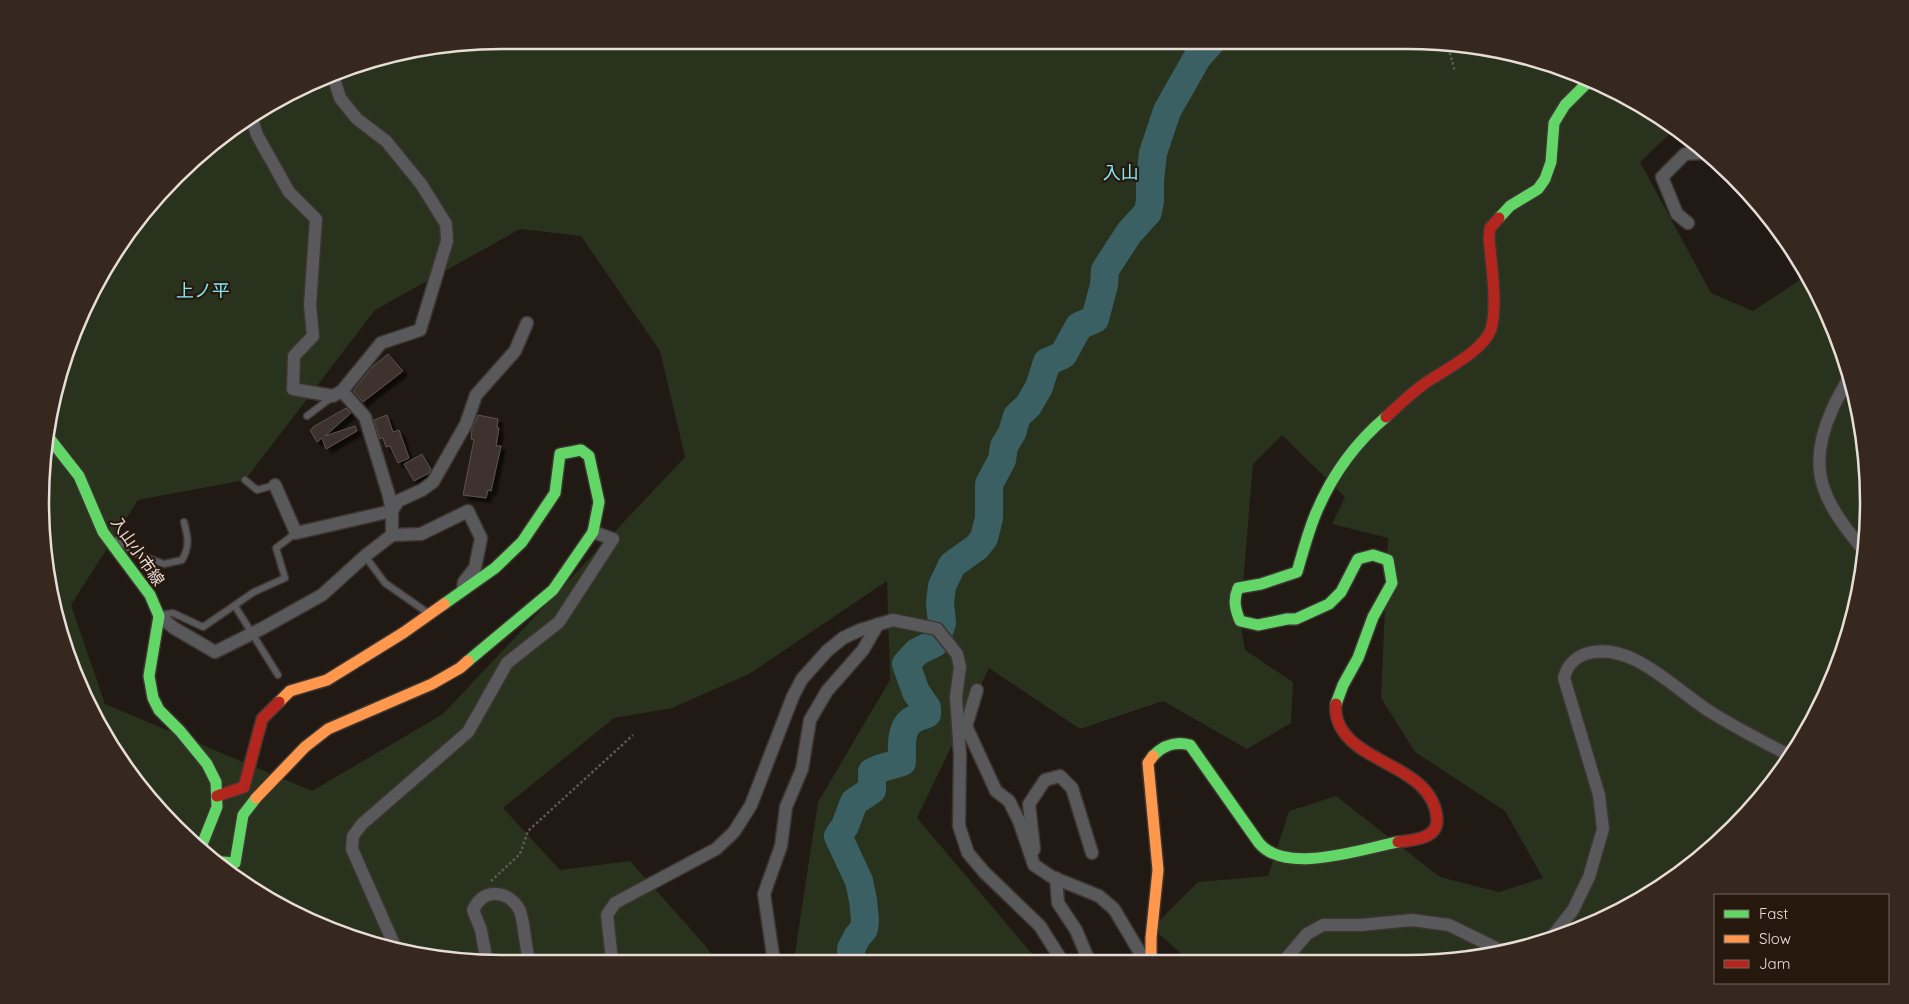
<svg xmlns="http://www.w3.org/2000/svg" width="1909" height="1004" viewBox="0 0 1909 1004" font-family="Quicksand,'Noto Sans JP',sans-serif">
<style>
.green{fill:#29321d;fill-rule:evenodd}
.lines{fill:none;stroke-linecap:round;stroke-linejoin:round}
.river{stroke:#3a6063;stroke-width:28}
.building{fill:#3c322e;stroke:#5a524e;filter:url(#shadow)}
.lane-casing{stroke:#3c3530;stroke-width:9}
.street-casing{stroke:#3c3530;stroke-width:15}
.fast-casing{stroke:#3c3530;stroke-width:14}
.slow-casing{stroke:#3c3530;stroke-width:14}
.jam-casing{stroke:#3c3530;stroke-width:14}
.path{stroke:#5c5a5b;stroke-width:2.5;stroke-dasharray:2.5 2.5;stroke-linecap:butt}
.lane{stroke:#59585b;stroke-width:6}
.street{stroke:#59585b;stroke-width:12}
.fast{stroke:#63d668;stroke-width:11}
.slow{stroke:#ff974d;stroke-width:11}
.jam{stroke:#b3261e;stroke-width:11}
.labels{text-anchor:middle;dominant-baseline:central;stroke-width:4.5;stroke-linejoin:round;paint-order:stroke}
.street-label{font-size:16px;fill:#e8ddd6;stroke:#27180e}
.neighbourhood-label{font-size:18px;fill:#7fe9f6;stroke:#27180e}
.rim{fill:none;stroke:#e8ddd6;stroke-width:2.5}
</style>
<defs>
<filter id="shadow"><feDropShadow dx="4.5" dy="4.5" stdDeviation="1" flood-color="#0009"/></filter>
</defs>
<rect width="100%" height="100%" fill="#211914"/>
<path class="green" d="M502,40L1437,41L1527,56L1612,88L1676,128L1640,162L1711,293L1753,311L1809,274L1845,354L1865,442L1868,532L1853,622L1821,707L1755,806L1688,869L1584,929L1468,960L1190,961L1152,928L1198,882L1268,876L1289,811L1336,796L1440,877L1499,892L1543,878L1505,811L1415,752L1381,698L1388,538L1332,524L1345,497L1282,435L1253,464L1240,621L1245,650L1293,682L1291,723L1247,749L1163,701L1080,729L989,668L917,818L1038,961L773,962L795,953L818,802L890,680L887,581L749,674L672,708L614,718L503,808L560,870L630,861L704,944L717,962L472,963L383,948L297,916L175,828L118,759L75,679L41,533L56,383L118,246L221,136L353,65ZM520,229L581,236L660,351L685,457L443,714L312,791L105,704L71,605L138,500L245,480L375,310Z"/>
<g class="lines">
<path class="river" d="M851,962V949L857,937L864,929L865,920L863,900L859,881L838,836L845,826L854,802L872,790V772C882,766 892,766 902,762C902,747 899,725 916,718C920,716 923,716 927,714V708L916,692L906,664L917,652L935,643L942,623L940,603L942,586L952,565L977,547L984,538L989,518V484L1002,460L1004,446L1012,433L1017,416L1028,406L1039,387L1047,362L1063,355L1079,326L1095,319L1104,285L1105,270L1129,233L1148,212L1150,201V181L1153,153L1167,111L1197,58L1212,41"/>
</g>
<g class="building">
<path d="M388,354L403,371L363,402L353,391L373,366Z"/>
<path d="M346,408L351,413L325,436L355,426L357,431L326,449L322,438L317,442L310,430L313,428V427Z"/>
<path d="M387,415L393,432L399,430L409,458L398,463L390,446L386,447L383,438L380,439L374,420Z"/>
<path d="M478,415L498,419L497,428H499L496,446H501L491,491L488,490L486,498L463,495L474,440L471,439L472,429Z"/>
<path d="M422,454L431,469L429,473L414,481L404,464Z"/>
</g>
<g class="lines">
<defs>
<g id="lane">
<path d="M307,416L332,397"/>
<path d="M245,480L257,490L275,485"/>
<path d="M117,540L137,554L164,564L182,560C190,546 188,537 184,522"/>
<path d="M365,556L385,583L428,613"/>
<path d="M235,606L278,675"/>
<path d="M160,615L173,613L203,627L254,592L285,578L276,548L296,533"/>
</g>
<g id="street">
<path d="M252,119L257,135L289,192L316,219L310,305L313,336L294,356L293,389L333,396L342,391"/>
<path d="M1688,223L1677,214L1662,177L1685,154L1702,153L1705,151"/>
<path d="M1850,376C1844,387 1837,398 1832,410C1804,471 1825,504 1865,552"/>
<path d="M275,485L296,533L392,511L398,501L422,490L433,482L466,424L476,395L515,351L527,323"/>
<path d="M392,535L421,534L468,511L481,538L475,568L464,582L463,589"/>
<path d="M159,616L174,628L215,652L261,629L322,595L365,556L392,535V511L389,496L365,417L342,391L381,343L420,330L447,241L446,224L421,184L386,141L357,119L340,98L333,75"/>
<path d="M966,726L996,791L1009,801L1019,821L1034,865L1052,877L1099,896L1114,909L1145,961"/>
<path d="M964,733L977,690"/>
<path d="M1033,851L1034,849L1029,804L1045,780L1060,776L1072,788L1092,853"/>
<path d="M1056,878L1058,903L1076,930L1089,961"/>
<path d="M1549,938L1554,934L1573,910L1589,877L1603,829L1599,795L1564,678C1567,666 1573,659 1585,654C1631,639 1676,691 1712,713C1737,728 1763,742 1789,755"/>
<path d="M397,951L352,849L353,836L362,824L468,732L507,663L559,622L613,539L593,532"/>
<path d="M1284,961L1307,934L1323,925H1361L1412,920L1449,925L1502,951"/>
<path d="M774,962L764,894L781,846L786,807L802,769L810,720L827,691L863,650L878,624"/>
<path d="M487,963L481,930L473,910C477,902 484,894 494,894C504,893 514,900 519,909C524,917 525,949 530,963"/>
<path d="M614,963L612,960L607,915L615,903L716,849L734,832L751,805L793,696L802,679L827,651L843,638L860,630L893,620L937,629L957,654L960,667L956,697L960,755L959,826L968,853L984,872L1040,926L1062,961"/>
</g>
<g id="fast">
<path d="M1499,218L1510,206L1538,189L1545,179L1551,162L1554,123L1565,105L1590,80"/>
<path d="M50,439L79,476L103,532L150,595L159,616L149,676L153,698L159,710L180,731L207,764L216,782L217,807L201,847"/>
<path d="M444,604L495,568L522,542L555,493L560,454L581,450L589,456L599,502L593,532L553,590L468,661"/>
<path d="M1336,704L1343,685L1358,658L1373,617L1392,583L1388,560L1373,555L1358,559L1341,592L1329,604L1296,619H1287L1258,625L1240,621C1235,609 1233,600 1238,588L1261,584L1297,572C1303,552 1308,532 1316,513C1332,475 1355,443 1386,417"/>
<path d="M1153,756C1164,745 1175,741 1190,745L1259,843C1286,876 1364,848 1398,842"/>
<path d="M223,862L235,863L243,815L256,798"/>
</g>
<g id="slow">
<path d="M279,702L290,691L327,680L403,633L444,604"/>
<path d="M256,798L305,747L328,729L432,684L460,668L468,661"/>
<path d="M1151,961V938L1158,870L1148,763L1153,756"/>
</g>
<g id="jam">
<path d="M1386,417C1398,406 1410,394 1424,384C1442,371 1484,351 1491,329C1498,306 1491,263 1489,238L1490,228L1499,218"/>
<path d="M1336,704C1334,720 1343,734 1355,744C1383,767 1434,776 1437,819C1438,839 1413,840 1398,842"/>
<path d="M217,796L244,787L262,719L279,702"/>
</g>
</defs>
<use href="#lane" class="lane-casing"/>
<use href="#street" class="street-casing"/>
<use href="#fast" class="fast-casing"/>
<use href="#slow" class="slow-casing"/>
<use href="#jam" class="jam-casing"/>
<g class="path">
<path d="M1447,43L1455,72"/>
<path d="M491,881L520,854L528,831L633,735"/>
</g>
<use href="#lane" class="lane"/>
<use href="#street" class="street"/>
<use href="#fast" class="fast"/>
<use href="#slow" class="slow"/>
<use href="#jam" class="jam"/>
</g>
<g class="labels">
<g class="street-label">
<text transform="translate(138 551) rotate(55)">入山小市線</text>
</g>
<g class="neighbourhood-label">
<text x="1121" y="172">入山</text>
<text x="203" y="290">上ノ平</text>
</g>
</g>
<path d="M0 0H1909V1004H0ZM502 49H1407A453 453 0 0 1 1860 502V502A453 453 0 0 1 1407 955H502A453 453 0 0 1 49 502V502A453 453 0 0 1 502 49Z" fill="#36281e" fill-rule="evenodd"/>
<path class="rim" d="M502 49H1407A453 453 0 0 1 1860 502V502A453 453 0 0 1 1407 955H502A453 453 0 0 1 49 502V502A453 453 0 0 1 502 49Z"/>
<rect x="1714" y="894" width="175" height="90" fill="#27180e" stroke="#74675e"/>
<rect x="1724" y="910" width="25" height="8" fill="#63d668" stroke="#74675e"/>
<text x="1759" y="919" font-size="15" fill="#e8ddd6">Fast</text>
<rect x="1724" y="935" width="25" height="8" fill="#ff974d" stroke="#74675e"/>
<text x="1759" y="944" font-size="15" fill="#e8ddd6">Slow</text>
<rect x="1724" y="960" width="25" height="8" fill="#b3261e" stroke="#74675e"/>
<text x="1759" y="969" font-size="15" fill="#e8ddd6">Jam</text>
</svg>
